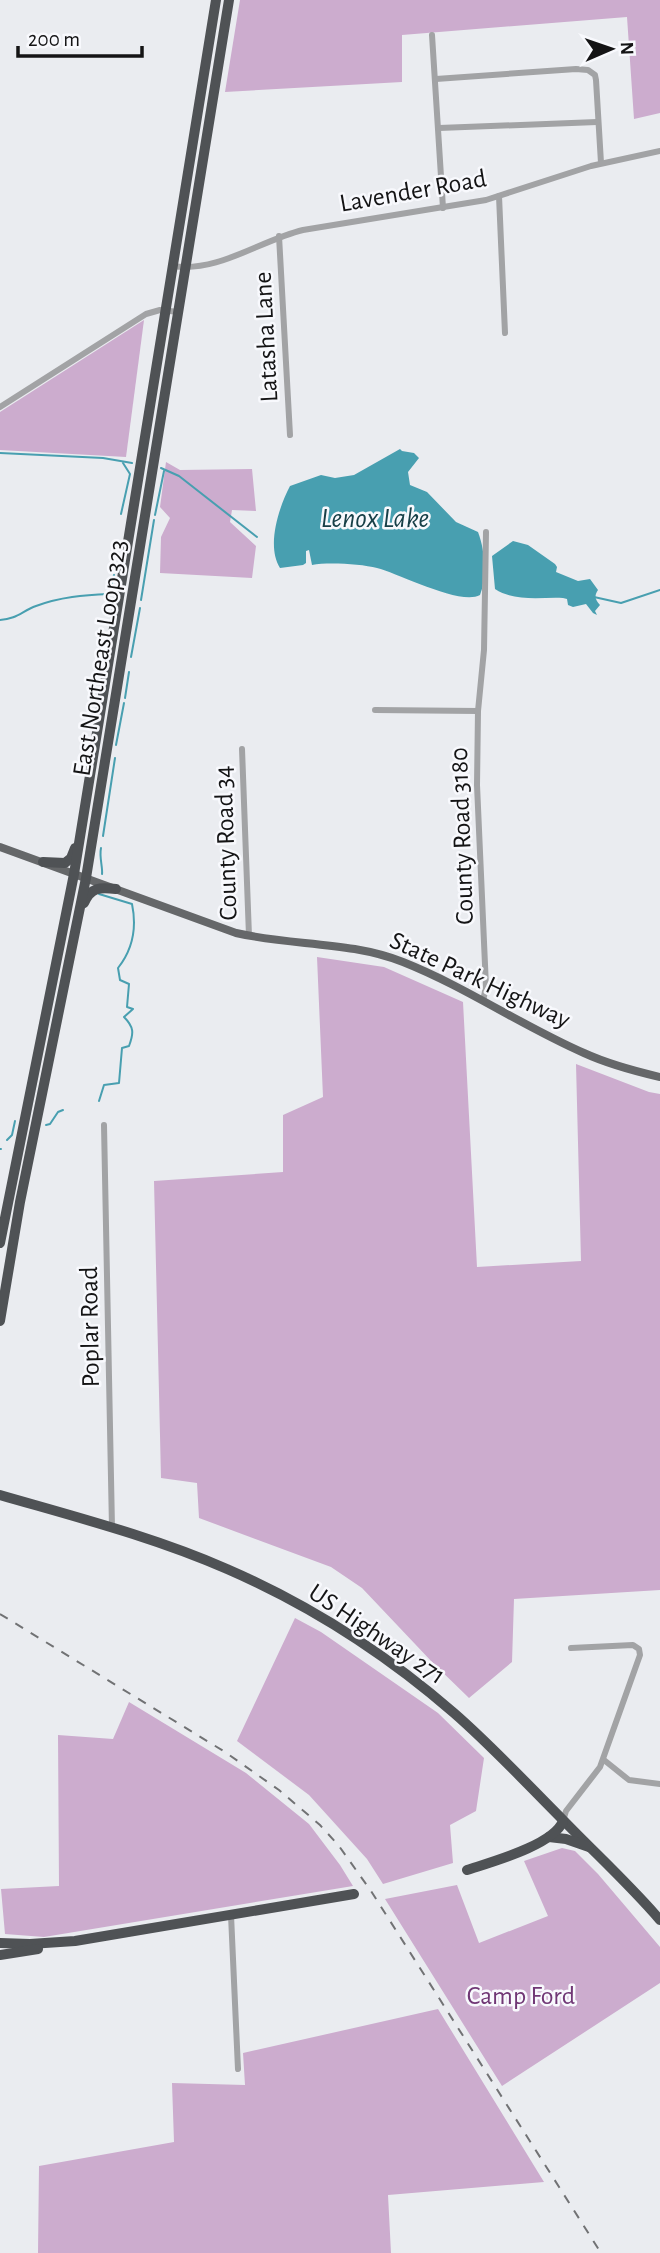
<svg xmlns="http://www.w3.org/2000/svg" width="660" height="2253" viewBox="0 0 660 2253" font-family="'Alegreya Sans',sans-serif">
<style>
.green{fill:#ccacce}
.water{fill:#489fb0}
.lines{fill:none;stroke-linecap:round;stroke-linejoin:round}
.stream{stroke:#489fb0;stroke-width:2}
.minor{stroke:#a2a3a5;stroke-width:6}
.major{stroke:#656769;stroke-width:8}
.highway{stroke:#4f5255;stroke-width:10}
.rail{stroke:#717274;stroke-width:2;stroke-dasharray:9 9;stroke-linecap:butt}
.labels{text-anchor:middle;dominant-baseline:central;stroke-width:5;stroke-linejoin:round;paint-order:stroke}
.street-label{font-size:26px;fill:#141415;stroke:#f8f9fd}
.park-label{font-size:26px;fill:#703775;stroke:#f8f9fd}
.water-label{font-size:28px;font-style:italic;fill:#184048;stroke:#f8f9fd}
</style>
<rect width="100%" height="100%" fill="#eaecf0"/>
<g class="green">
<path d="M240,0H660V113L634,119L627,17L402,35V82L225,92Z"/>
<path d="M144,320L126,457L0,450V412Z"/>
<path d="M166,462L180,470L252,469L256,511L232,510L230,522L256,546L252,578L160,573L161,537L170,518L160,507Z"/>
<path d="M317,957L384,967L463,1002L477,1267L581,1261L576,1064L649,1092L660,1094V1590L514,1599L512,1662L469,1698L433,1663L362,1588L331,1567L199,1518L197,1483L161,1478L154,1181L283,1172V1115L323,1097Z"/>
<path d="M295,1618L321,1632L438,1713L484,1758L476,1811L450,1825L453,1863L383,1884L367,1859L309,1795L237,1741Z"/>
<path d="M129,1702L246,1773L309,1824L340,1865L353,1886L44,1937L5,1934L1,1889L59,1886L58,1735L113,1739Z"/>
<path d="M562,1848L575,1851L598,1874L660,1947V1983L502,2086L385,1899L457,1885L479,1943L548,1916L524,1861Z"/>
<path d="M438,2009L544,2182L388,2195L391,2253H38L39,2166L174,2142L172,2083L245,2085L243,2053Z"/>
</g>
<g class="water">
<path d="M400,449L402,451L414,453L419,458L408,472L410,485L427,492L456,522L478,532C485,550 487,577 480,595C460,606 398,573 377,568C361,564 328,562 312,565L309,550L306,551V563L303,565L280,568C266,546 279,507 290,486L321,475L335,478L354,475Z"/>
<path d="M513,541L528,545L555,564L557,567L556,572L578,581L590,579L598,590C594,596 595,599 600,605L595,611L597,615L593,613L586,604L573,607L568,605L567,599L563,598C540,597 515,602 495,589L492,556Z"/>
</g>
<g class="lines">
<g class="stream">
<path d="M0,453L103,458L132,463"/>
<path d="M161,468L179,476L257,537"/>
<path d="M121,514L130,474L123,463"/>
<path d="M155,515L164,471"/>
<path d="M594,597L621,603L660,590"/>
<path d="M141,600L154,520"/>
<path d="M0,620C17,619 22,611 36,606C60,597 84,595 109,594L114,575"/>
<path d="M131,657L140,608"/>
<path d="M125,698L129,672"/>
<path d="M116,745L124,703"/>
<path d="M103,836L115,758"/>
<path d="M101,848C99,857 103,868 102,874"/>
<path d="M99,894L132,904C137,928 133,949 118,968L120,980L129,984L127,1007L133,1009L124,1017C134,1027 134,1033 129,1046L122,1048L119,1083L104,1085L99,1101"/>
<path d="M46,1125L50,1124L58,1112L63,1110"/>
<path d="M7,1140L12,1135L15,1121"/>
<path d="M0,1149H1"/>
</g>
<g class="minor">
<path d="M432,35L443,208"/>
<path d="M436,79L576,69L588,70L595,75L596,80L601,163"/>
<path d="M439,128L597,122"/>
<path d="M499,196L505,333"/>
<path d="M279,236L290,435"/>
<path d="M173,266C218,273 261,240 303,230L486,200L591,166L660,151"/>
<path d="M0,407L146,314L160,310L179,312"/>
<path d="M375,710L478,711"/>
<path d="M242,749L249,936"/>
<path d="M483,1001L486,987L477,785L478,711L484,650L486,532"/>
<path d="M104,1125L112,1528"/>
<path d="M604,1760L629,1780L660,1784"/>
<path d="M563,1821L566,1811L600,1767L640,1655L639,1649L633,1645L571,1648"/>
<path d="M231,1915L238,2069"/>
</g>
<path class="major" d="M0,847L236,933C292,946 350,941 403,962C466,987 522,1026 584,1053C608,1064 634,1071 660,1077"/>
<g class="highway">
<path d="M43,862L65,863L71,858L75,848"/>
<path d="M84,903C91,887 100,887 116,889"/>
<path d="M0,1243L74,874L216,0"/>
<path d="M0,1321L20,1202L86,878L229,0"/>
<path d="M0,1495C76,1517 154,1537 227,1569C310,1605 386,1654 454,1713C493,1747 528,1785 564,1821C596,1854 630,1885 660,1920"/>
<path d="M549,1837L566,1839L589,1847"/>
<path d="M467,1870C491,1862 554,1845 563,1821"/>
<path d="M0,1943L30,1944L75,1941L354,1894"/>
<path d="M0,1955L38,1949"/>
</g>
<path class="rail" d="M0,1614L225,1752L279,1790L320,1825L339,1846L371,1891L601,2253"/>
</g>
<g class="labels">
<g class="street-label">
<text transform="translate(413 191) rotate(-10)">Lavender Road</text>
<text transform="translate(266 337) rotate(-93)">Latasha Lane</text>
<text transform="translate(100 658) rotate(-81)">East Northeast Loop 323</text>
<text transform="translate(462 836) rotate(-92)">County Road 3180</text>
<text transform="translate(226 843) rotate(-92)">County Road 34</text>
<text transform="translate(480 980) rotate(25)">State Park Highway</text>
<text transform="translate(90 1327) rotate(-91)">Poplar Road</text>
<text transform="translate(377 1634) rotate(34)">US Highway 271</text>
</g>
<g class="park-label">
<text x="521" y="1996">Camp Ford</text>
</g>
<g class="water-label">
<text x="375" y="519">Lenox Lake</text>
</g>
</g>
<g transform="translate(611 49) rotate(88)" stroke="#f8f9fd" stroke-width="5" paint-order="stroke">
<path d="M0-5L12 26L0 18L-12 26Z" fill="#141415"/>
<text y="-10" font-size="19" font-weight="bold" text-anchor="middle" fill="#141415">N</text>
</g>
<path d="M18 46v10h124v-10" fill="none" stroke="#141415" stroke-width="3.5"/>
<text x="28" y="46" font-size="21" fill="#141415" stroke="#f8f9fd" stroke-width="5" paint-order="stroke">200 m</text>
</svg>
